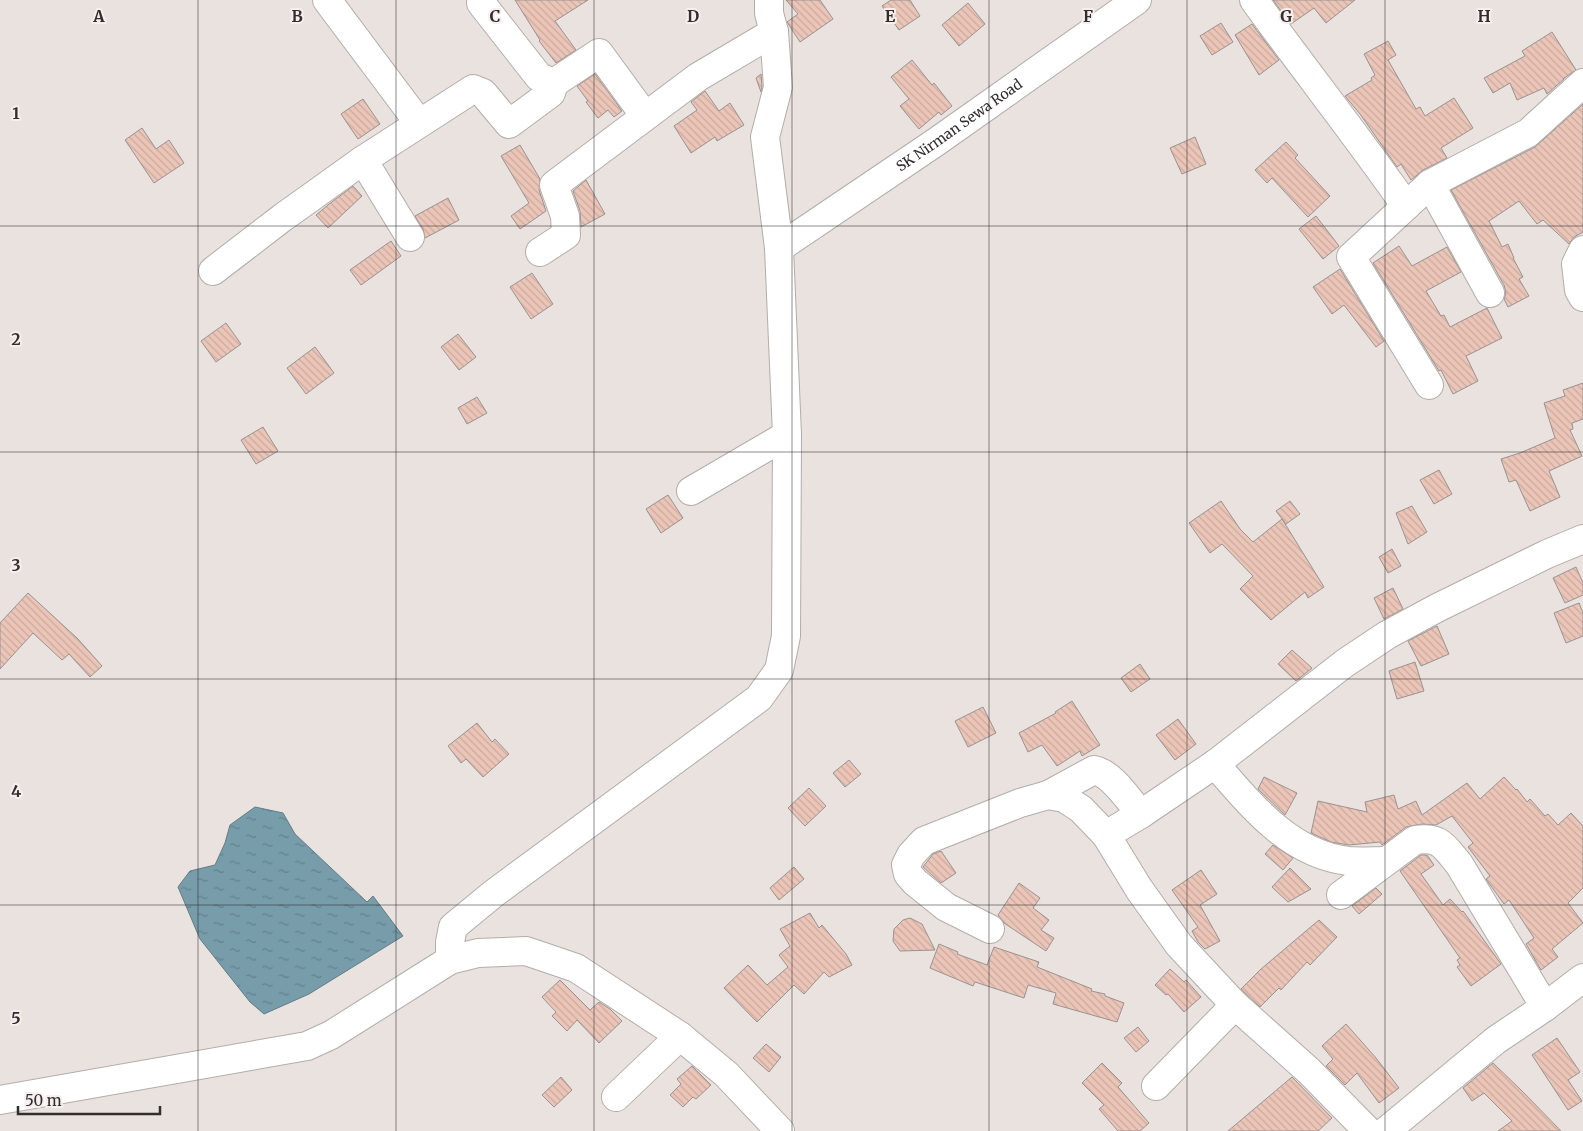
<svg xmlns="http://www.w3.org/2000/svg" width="1583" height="1131" viewBox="0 0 1583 1131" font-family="Merriweather,serif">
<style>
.water{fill:url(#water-ripples);stroke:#627c85}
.building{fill:url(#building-back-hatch);stroke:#999290}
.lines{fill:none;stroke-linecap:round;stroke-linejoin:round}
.minor-casing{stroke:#b3adaa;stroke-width:30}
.minor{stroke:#fff;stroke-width:28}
.grid{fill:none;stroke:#312e2d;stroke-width:1;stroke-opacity:0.55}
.labels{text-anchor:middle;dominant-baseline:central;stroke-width:4;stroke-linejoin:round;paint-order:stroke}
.street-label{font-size:14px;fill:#312e2d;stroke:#f6efed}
.grid-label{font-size:16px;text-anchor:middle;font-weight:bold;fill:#312e2d;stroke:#f6efed;stroke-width:4;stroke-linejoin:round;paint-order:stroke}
</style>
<defs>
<pattern id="water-ripples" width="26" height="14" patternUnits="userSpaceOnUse" patternTransform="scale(1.25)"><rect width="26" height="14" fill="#779dab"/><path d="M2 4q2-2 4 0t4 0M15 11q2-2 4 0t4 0" fill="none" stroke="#62808c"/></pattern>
<pattern id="building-back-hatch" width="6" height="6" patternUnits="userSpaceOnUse" patternTransform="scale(1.25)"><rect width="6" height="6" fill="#ebc6b8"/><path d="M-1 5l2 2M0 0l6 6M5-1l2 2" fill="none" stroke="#caaa9e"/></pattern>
</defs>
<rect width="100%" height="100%" fill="#e9e2df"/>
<path class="water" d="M255,807L283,813L295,834L367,902L373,896L403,936L309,994L264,1014L250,1002L200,939L178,887L190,871L215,865L225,843L230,825Z"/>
<g class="building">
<path d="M515,0H588L555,21L576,50L556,63L539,41L540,40Z"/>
<path d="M786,0H820L833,19L800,42L787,22L798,14Z"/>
<path d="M891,0H910L920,16L899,30L882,6Z"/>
<path d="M1273,0H1355L1326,23L1314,8L1291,24Z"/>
<path d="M968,3L985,24L959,46L942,25Z"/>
<path d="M1221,23L1233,42L1212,55L1200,36Z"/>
<path d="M1252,24L1279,60L1259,75L1235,35Z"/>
<path d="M1552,32L1576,70L1564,78V79L1547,94L1544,88L1517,100L1510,83L1493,93L1484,78L1525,56L1522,51Z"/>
<path d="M1388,41L1396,55L1388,60L1416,109L1420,107L1425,116L1454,98L1473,128L1441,148L1447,158L1423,170L1411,180L1401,164L1397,167L1360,114L1345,96L1372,80L1371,78L1375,75L1364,54Z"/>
<path d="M912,60L932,85L934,83L952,106L941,115L939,112L919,129L900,106L909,99L891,77Z"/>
<path d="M595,74L622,111L614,117L608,110L598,118L586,102L588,101L577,86Z"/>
<path d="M761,74L762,86L761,92L756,78Z"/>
<path d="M705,91L719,111L730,103L744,125L717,141L715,137L691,153L674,126L697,110L691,102Z"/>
<path d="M363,99L380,124L358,139L341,114Z"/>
<path d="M1583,104V232L1574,237L1569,244L1543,220L1537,224L1519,201L1489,221L1502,247L1508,244L1514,258H1513L1523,277L1519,279L1529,296L1508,307L1504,299L1506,293L1504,285L1451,190L1535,147Z"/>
<path d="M142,128L156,149L169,140L184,163L154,183L125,140Z"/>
<path d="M1195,137L1206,164L1182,174L1170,148Z"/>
<path d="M1286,142L1298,155L1295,158L1330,196L1308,217L1272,178L1267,183L1255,170Z"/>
<path d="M520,145L540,179L539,190L546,211L520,229L511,216L529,203L501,156Z"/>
<path d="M586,180L605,214L581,227L580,211L573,191Z"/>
<path d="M353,186L362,196L328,228L316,215L328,205Z"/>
<path d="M448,198L459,220L425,238L423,229L415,216Z"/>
<path d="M1316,216L1339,246L1323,259L1299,229Z"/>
<path d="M391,241L401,256L361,285L350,270Z"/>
<path d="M1399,246L1412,266L1447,247L1461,272L1426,291L1441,316L1444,315L1450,327L1487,308L1502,338L1466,356L1478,381L1453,394L1441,370L1439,371L1373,263Z"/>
<path d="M1340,269L1384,341L1376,347L1344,305L1332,314L1313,287Z"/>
<path d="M532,273L553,304L531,319L510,287Z"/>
<path d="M226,323L241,344L216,362L201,341Z"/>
<path d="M458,334L476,357L459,370L441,347Z"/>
<path d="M315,347L334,373L306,394L287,368Z"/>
<path d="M1583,383V419L1572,423L1573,429L1570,430L1582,456L1549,471L1560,497L1530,511L1516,480L1509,482L1501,459L1520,453L1555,438L1544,403L1565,396L1563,390Z"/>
<path d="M477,397L487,413L467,424L458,408Z"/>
<path d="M263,427L278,451L256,464L241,440Z"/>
<path d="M1439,470L1452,494L1434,504L1420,480Z"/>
<path d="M668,495L683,518L661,533L646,509Z"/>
<path d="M1221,501L1240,529L1253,542L1282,519L1324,587L1308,598L1305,592L1271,620L1240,589L1253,576L1222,544L1210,553L1189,523Z"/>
<path d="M1290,501L1300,514L1286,524L1276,511Z"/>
<path d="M1412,506L1427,532L1408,544L1396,513Z"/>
<path d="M1392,549L1401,566L1388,573L1379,557Z"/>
<path d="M1576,567L1583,583V595L1565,603L1553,578Z"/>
<path d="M1393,588L1403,609L1384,619L1374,598Z"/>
<path d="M28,593L78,639L102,666L90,677L69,654L62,660L33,633L0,669V623Z"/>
<path d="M1579,603L1583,613V636L1566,643L1554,613Z"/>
<path d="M1437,626L1449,654L1421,666L1408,641Z"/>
<path d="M1292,650L1312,668L1296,681L1278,664Z"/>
<path d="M1415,662L1424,691L1397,699L1389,671Z"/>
<path d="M1140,664L1150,679L1131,692L1121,678Z"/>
<path d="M1072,701L1100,745L1082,756L1080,751L1057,766L1042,745L1028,752L1019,733L1056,713L1055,712Z"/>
<path d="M983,707L996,733L968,747L955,721Z"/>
<path d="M1178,719L1196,744L1175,760L1156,735Z"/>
<path d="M477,723L492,742L495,739L509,754L483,777L466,759L461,763L448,746Z"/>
<path d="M849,760L861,774L845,787L833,773Z"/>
<path d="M1264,777L1297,793L1285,815L1258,789Z"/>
<path d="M1504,777L1516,790L1517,789L1527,802L1530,799L1545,816L1548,814L1558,825L1571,813L1583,826V888L1568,903L1583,923L1552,949L1558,957L1541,970L1526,944L1534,938L1509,900L1504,904L1491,886L1486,879L1490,876L1468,847L1473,843L1452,816L1436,825L1422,824L1406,827L1382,845L1380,842L1349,845L1331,842L1311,833L1318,801L1367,812L1365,802L1394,795L1398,809L1416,801L1422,815L1467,783L1480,799Z"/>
<path d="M809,788L826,806L805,826L788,808Z"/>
<path d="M1273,845L1293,858L1283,870L1265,854Z"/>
<path d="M941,851L956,873L941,883L923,867L933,854Z"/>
<path d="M1421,855H1427L1434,865L1421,874L1443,905L1450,899L1462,912L1463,911L1501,964L1471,986L1457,967L1460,965L1457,960L1460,958L1400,871Z"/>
<path d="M794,867L804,879L779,900L770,888Z"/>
<path d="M1290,868L1311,889L1288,902L1272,887Z"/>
<path d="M1201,870L1217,894L1200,905L1220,941L1205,949L1198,942L1192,931L1198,927L1172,890Z"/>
<path d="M1019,883L1040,898L1033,908L1049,920L1041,930L1054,938L1046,951L1004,923L998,915Z"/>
<path d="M1376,888L1382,894L1359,914L1352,906Z"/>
<path d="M810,913L819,928L822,925L846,954L852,965L829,977L824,972L804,994L794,985L757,1022L724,988L748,965L767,985L788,967L779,955L790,946L780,929Z"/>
<path d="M910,918L922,924L935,950L900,951L893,941L894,929L903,920Z"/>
<path d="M1319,920L1337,937L1310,965L1307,962L1281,990L1279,988L1260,1007L1241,989L1261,969Z"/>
<path d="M939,944L958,952L957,954L987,965L994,947L1039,962L1037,967L1092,989L1091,991L1105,994V996L1124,1003L1117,1022L1053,1004L1056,993L1028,985L1024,998L975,982L973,986L930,968Z"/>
<path d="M1170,969L1184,982L1186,980L1201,997L1184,1012L1168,994L1166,995L1155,985Z"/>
<path d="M560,980L590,1010L599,1002L610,1009L622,1021L599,1043L577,1020L567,1031L552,1016L556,1012L542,997Z"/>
<path d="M1346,1024L1376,1058L1399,1088L1379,1103L1357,1073L1345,1085L1326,1066L1333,1059L1322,1046Z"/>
<path d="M1138,1027L1149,1041L1136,1052L1124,1038Z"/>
<path d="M1557,1038L1580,1072L1568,1080L1582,1101L1568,1110L1532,1055Z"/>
<path d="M766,1044L781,1057L769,1072L753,1058Z"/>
<path d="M1102,1063L1122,1083L1118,1087L1149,1123L1140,1131H1118L1099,1109L1104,1105L1082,1083Z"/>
<path d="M1493,1063L1521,1090L1561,1131H1498L1512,1121L1484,1093L1472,1101L1463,1088Z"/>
<path d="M692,1066L711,1085L696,1099L693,1097L683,1107L670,1095L681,1084L677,1079Z"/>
<path d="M561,1077L572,1090L554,1107L542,1095Z"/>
<path d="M1292,1077L1332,1118L1318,1131H1228Z"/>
</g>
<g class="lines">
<defs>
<g id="minor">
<path d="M327,0L419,123"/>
<path d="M1254,0C1304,69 1357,136 1406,206"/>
<path d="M481,3L539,77L554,83L599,53L645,116"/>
<path d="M363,160L410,237"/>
<path id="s1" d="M779,248L936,142L1137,0"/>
<path d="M1583,250L1576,264L1579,290L1583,297"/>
<path d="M540,252L566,235L565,216L554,185L698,77L774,32"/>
<path d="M213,271L282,218L363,160L473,89L483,93L509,124L551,93L554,83"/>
<path d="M1490,293L1430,184L1528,133L1583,83"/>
<path d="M1429,385L1351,257L1430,184"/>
<path d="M691,491L787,435"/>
<path d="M1215,764C1251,805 1289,854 1348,861C1360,862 1373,861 1386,861"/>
<path d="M1048,795L1094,770C1112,773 1129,801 1141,814"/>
<path d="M1106,835L1139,889L1179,945L1235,1005L1309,1071L1368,1131"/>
<path d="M1341,895L1415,840C1440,836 1444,846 1459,864L1545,1007"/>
<path d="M990,929L946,907L915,882L908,874L906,865L911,855L924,841L1020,803L1048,795L1064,798L1081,809L1106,835L1141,814L1215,764L1345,663L1387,635L1437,608L1547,554L1583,539"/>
<path d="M450,960V942L453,927L493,894L759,698L779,670L786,636L787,435L779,248L765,137L778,87L774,32L769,13V0"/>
<path d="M1156,1086L1235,1005"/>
<path d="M616,1097L680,1036"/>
<path d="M0,1100L307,1046L331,1035L450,960L478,953L526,951L576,968L680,1036L726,1074L780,1131"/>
<path d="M1386,1131L1496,1040L1545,1007L1583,978"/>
</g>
</defs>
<use href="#minor" class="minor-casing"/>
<use href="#minor" class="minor"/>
</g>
<path class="grid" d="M198,0V1131M396,0V1131M594,0V1131M792,0V1131M989,0V1131M1187,0V1131M1385,0V1131M0,226H1583M0,452H1583M0,679H1583M0,905H1583"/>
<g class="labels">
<g class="street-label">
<text stroke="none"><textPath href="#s1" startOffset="218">SK Nirman Sewa Road</textPath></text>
</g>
</g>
<g class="grid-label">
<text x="99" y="22">A</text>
<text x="297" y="22">B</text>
<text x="495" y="22">C</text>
<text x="693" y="22">D</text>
<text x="890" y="22">E</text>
<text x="1088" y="22">F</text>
<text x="1286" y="22">G</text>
<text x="1484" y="22">H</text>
<text x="16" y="119">1</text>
<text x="16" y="345">2</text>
<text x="16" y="571">3</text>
<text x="16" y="797">4</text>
<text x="16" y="1024">5</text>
</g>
<path d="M18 1106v8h142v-8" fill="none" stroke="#312e2d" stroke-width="2.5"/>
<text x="25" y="1106" font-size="15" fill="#312e2d" stroke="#f6efed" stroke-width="4" paint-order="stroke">50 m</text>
</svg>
